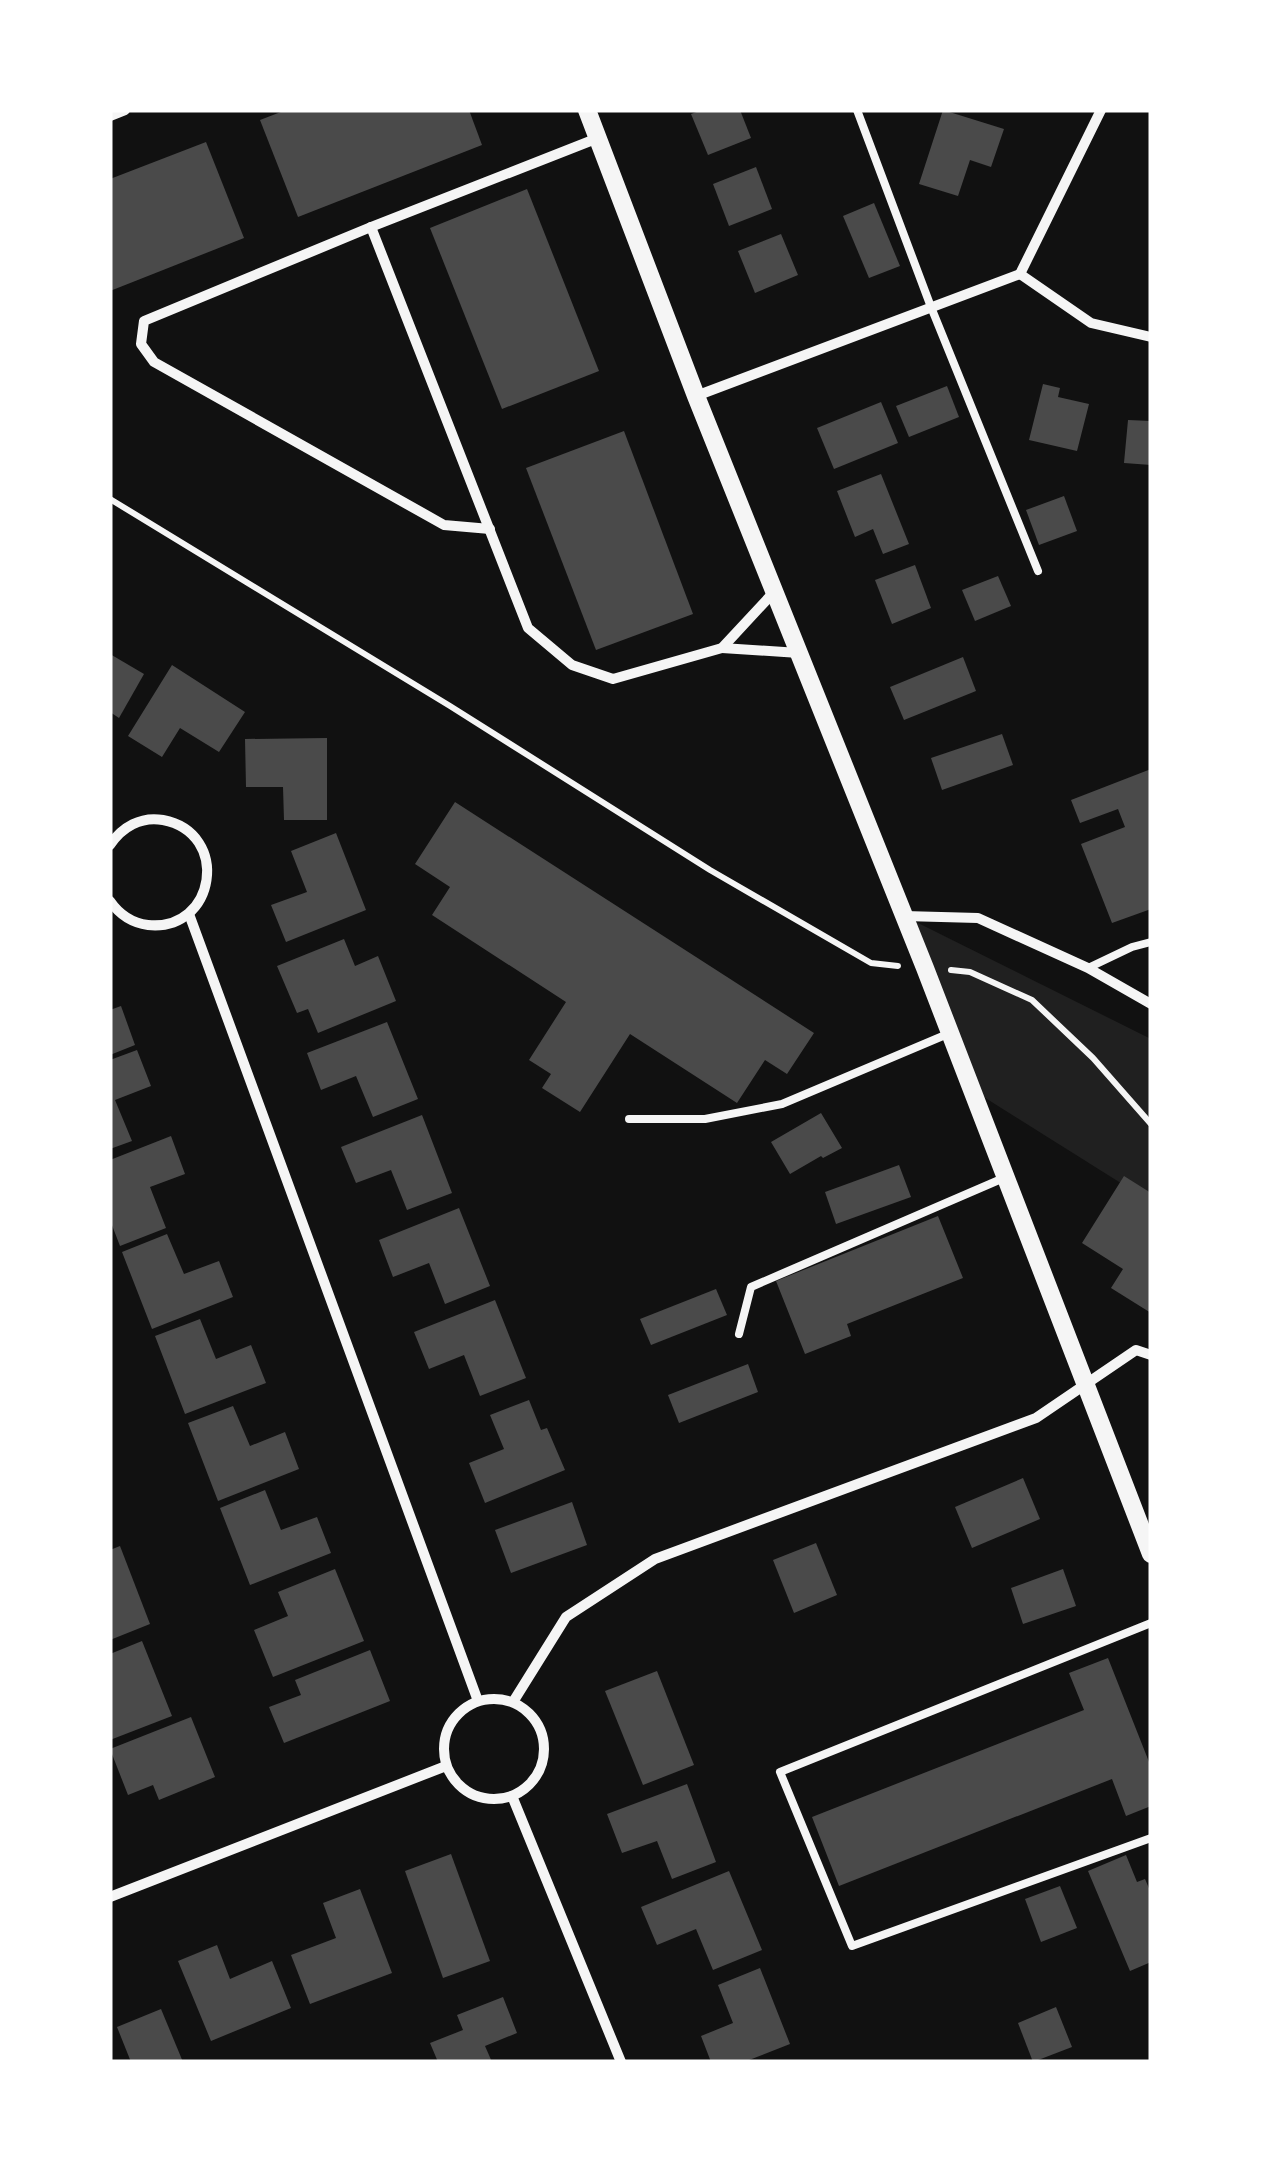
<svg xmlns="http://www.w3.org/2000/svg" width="1261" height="2172" viewBox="0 0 1261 2172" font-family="'Archivo Narrow',sans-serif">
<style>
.green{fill:#202020}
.building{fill:#4a4a4a}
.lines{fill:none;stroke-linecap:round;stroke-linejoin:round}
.path{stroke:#f5f5f5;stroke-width:6}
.service{stroke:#f5f5f5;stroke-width:8}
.minor{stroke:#f5f5f5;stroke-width:10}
.tertiary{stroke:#f5f5f5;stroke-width:18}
</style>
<rect width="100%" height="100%" fill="#111"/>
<path class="green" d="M904,916L1151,1039V1202L971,1089Z"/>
<g class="building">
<path d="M286,110H469L482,145L298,217L260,120Z"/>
<path d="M702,110H740L751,138L708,155L691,114Z"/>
<path d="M943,110L1004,129L991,167L970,160L958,196L919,184Z"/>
<path d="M206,142L244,238L110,291V179Z"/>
<path d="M756,167L772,209L729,226L713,184Z"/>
<path d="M527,189L599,371L502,409L430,228Z"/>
<path d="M874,203L900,266L869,278L843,216Z"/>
<path d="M781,234L798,275L755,293L738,251Z"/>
<path d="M1043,384L1060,388L1058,397L1089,404L1077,451L1029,440Z"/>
<path d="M947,386L959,417L909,437L896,406Z"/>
<path d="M881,402L898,443L834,469L817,428Z"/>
<path d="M1128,420L1151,421V465L1124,463Z"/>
<path d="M624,431L693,614L596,650L526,468Z"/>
<path d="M881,474L909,544L883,554L873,529L855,537L837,491Z"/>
<path d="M1064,496L1077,531L1039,545L1026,510Z"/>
<path d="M915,565L931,608L892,624L875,580Z"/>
<path d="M998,576L1011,606L975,621L962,590Z"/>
<path d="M110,654L144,674L119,718L110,712Z"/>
<path d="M963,657L976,691L904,720L890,687Z"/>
<path d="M172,665L245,712L219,752L180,728L162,757L128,736Z"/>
<path d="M1002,734L1013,765L942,790L931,758Z"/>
<path d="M327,738V820H284L283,787H246L245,739Z"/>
<path d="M1151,769V909L1112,923L1081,844L1125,827L1118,809L1080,823L1071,800Z"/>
<path d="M455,802L814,1033L787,1074L765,1060L737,1103L630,1034L580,1112L542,1088L551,1074L529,1060L566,1002L432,915L450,887L415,864Z"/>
<path d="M336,833L366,910L286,942L271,905L307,892L291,851Z"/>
<path d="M344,939L355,966L378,956L396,1001L318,1033L308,1009L297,1013L277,966Z"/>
<path d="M121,1006L135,1045L110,1055V1010Z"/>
<path d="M387,1022L418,1099L373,1117L356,1076L321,1090L307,1053Z"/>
<path d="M137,1050L151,1086L115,1100L132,1141L110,1149V1060Z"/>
<path d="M821,1113L842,1148L823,1158L821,1156L790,1174L771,1142Z"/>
<path d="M422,1115L452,1193L407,1210L391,1170L356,1183L341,1147Z"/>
<path d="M171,1136L185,1174L150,1187L166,1228L120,1246L110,1220V1160Z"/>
<path d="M899,1165L911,1197L836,1224L825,1192Z"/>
<path d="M1124,1176L1151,1193V1313L1111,1288L1123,1269L1082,1243Z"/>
<path d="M459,1208L490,1286L445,1304L429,1263L393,1277L379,1240Z"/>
<path d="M938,1216L963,1278L847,1324L851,1336L805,1354L776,1281Z"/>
<path d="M167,1234L184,1274L219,1261L233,1297L152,1329L122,1252Z"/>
<path d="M716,1289L727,1315L651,1345L640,1319Z"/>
<path d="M495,1300L526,1378L480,1396L464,1355L429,1369L414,1332Z"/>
<path d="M200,1319L216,1359L251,1345L266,1383L185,1414L155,1336Z"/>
<path d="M748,1364L758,1392L679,1423L668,1395Z"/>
<path d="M529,1400L541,1430L547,1428L565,1470L485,1503L469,1463L504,1449L490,1415Z"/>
<path d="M233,1406L250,1446L285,1432L299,1469L218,1501L188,1423Z"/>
<path d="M1023,1478L1040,1519L972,1548L955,1507Z"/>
<path d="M265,1490L281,1530L317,1517L331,1553L250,1585L220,1508Z"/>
<path d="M572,1502L587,1545L511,1573L495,1530Z"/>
<path d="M816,1543L837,1595L794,1613L773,1560Z"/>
<path d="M120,1546L150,1624L110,1640V1550Z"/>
<path d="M335,1569L364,1641L273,1677L254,1630L288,1616L278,1592Z"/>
<path d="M1063,1569L1076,1606L1023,1624L1011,1588Z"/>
<path d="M142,1641L172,1716L110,1740V1654Z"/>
<path d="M370,1650L390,1701L284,1743L269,1707L301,1695L295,1680Z"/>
<path d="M1108,1658L1151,1767V1806L1126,1816L1112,1779L839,1886L812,1817L1084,1710L1069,1673Z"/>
<path d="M657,1671L694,1765L643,1785L605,1691Z"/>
<path d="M191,1717L215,1777L159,1800L153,1785L128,1795L110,1749Z"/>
<path d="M687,1784L716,1862L672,1879L657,1841L622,1853L607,1814Z"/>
<path d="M451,1854L490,1961L443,1978L405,1871Z"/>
<path d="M1126,1855L1137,1882L1145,1879L1151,1893V1962L1130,1971L1088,1871Z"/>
<path d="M729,1871L762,1950L713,1970L696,1929L657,1945L641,1907Z"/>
<path d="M1060,1886L1077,1928L1041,1942L1025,1899Z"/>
<path d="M360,1889L392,1973L310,2004L291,1955L336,1938L323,1903Z"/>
<path d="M217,1945L230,1979L272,1961L291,2008L211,2041L178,1961Z"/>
<path d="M760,1968L790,2044L744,2062H711L701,2036L733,2023L718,1985Z"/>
<path d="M503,1997L517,2033L485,2046L492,2062H438L430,2043L463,2030L457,2015Z"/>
<path d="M1056,2007L1072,2047L1033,2062L1018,2023Z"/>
<path d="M161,2009L183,2062H131L117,2027Z"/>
</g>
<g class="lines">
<g class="path">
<path d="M110,499L450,706L710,870L871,963L898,966"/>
<path d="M951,970L970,972L1032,1000L1093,1058L1151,1124"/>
</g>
<g class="service">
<path d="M857,110L931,307L1038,571"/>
<path d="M1088,968L1132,947L1151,942"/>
<path d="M629,1119H705L782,1104L950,1033"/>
<path d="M739,1334L751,1287L1006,1177"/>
<path d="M1151,1623L780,1772L852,1946L1151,1838"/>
</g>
<g class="minor">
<path d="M110,116L125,110"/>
<path d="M371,227L528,628L572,665L613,679L722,648L774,592"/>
<path d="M1020,274L1101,110"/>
<path d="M1020,274L1091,323L1151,337"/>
<path d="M696,396L1020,274"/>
<path d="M490,529L444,525L154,362L141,344L144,321L371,227L598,138"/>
<path d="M722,648L799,653"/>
<path d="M110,845C122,827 141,816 163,820C231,833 216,932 148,925C132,923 119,914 110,901"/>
<path d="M189,914L478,1701"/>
<path d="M904,916L978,918L1088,968L1151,1004"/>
<circle cx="494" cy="1749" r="50"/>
<path d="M513,1702L566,1617L655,1559L1036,1418L1136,1350L1151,1355"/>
<path d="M512,1796L621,2062"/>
<path d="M110,1897L446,1766"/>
</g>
<path class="tertiary" d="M587,110L696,396L925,968L1151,1554"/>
</g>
<rect width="1261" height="2172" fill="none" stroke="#ffffff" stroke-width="225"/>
</svg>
